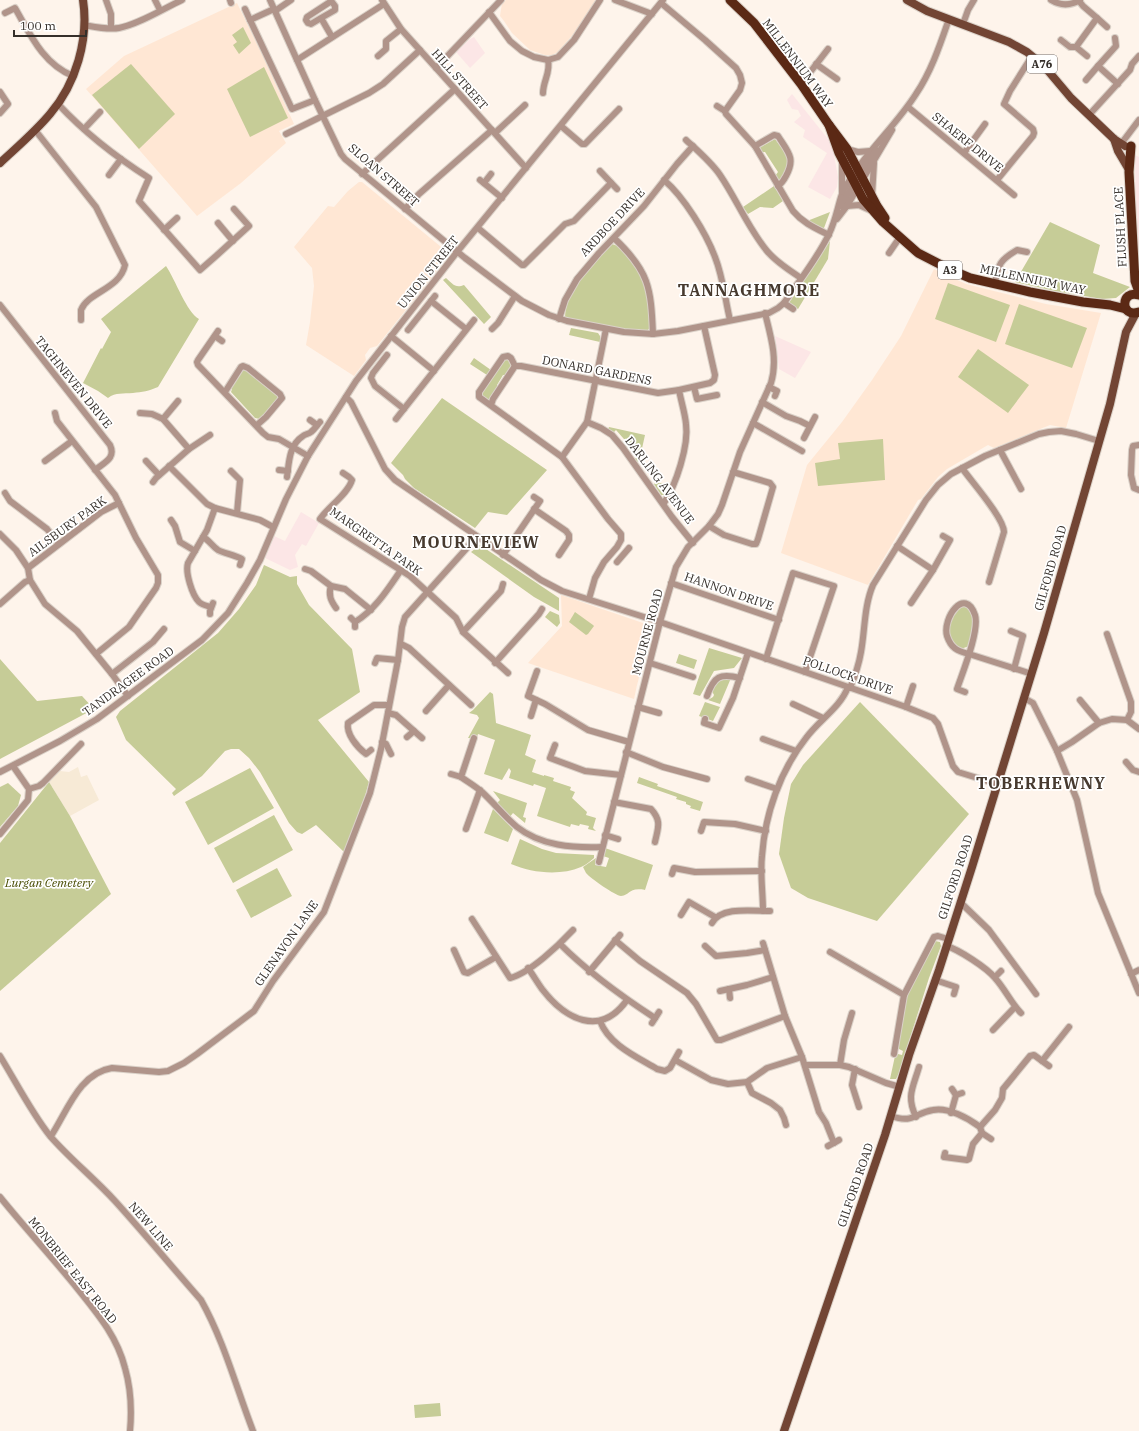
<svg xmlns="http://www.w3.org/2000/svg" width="1139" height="1431" viewBox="0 0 1139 1431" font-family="'IBM Plex Serif',serif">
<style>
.commercial{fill:#fce6e6}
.industrial{fill:#f7ead6}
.built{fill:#ffe7d4}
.green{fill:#c6cc97}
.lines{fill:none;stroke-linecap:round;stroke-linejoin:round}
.minor-casing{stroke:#dad1c8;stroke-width:8}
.major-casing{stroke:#dad1c8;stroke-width:10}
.highway-casing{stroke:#dad1c8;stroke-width:11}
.minor{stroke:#b0948a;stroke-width:6}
.major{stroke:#724534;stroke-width:8}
.highway{stroke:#5b2915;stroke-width:9}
.labels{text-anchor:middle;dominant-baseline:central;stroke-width:3.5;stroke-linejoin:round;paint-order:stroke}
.shield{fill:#fff;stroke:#726d6a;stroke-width:1}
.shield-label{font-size:11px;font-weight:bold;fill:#352f2a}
.street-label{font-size:12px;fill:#352f2a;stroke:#fff}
.park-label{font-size:12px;font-style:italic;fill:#474b01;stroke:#fff}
.district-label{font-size:16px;font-weight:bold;letter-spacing:1px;fill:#473a2f;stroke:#fff}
</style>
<rect width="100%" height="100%" fill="#fef4eb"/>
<g class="commercial">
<path d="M474,37L485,53L470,68L456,52L470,39Z"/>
<path d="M792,94L832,144L838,177L837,187L830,199L808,187L827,153L803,137L805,130L794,122L801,116L798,110L792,109L787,100Z"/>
<path d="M1135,155L1139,157V275L1136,234Z"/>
<path d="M775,336L811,352L795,378L779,369Z"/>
<path d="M301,512L319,523L306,546L302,544L295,555L298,567L290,570L265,558L274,536L285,541Z"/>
</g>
<path class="industrial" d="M78,767L81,777L87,775L99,800L70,816L49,782L60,771L69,772Z"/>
<g class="built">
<path d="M506,0H597L575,32L558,52L552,55H545L530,50L512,33L504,21L500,16L502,3Z"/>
<path d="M237,3L262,54L294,124L279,131L286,143L241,183L197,216L86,89L124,56Z"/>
<path d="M359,182H362L446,251L448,257L377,346L370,348L365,355L366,360L354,376L306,345L310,322L314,286L312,268L294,247L328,206L334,207L348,191Z"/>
<path d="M934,269L966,284L1046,304L1101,313L1066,428L1050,425L994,448L988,445L947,469L938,477L921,499L918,500L868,585L781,553L807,465L842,422L872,380L901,336Z"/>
<path d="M561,595L643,623L652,630L637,685L634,699L528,663L562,626Z"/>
</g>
<g class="green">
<path d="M243,27L251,43L239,54L233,45L237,42L232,35Z"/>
<path d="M131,64L175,114L139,149L92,95Z"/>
<path d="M264,67L288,118L250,137L227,89Z"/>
<path d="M775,139C790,160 793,156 781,181L778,180L775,176L778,172L765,152H761L759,148Z"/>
<path d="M774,186L783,201L773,208L760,207L748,214L743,207Z"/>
<path d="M830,212L824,228H821L807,221Z"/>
<path d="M1050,222L1100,245L1093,273L1130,287L1116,298L1102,299L1055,291L1015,282Z"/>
<path d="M830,241L828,259L798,309L789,303Z"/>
<path d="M612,244C621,247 623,249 629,257C648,279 648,300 650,327L648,330H625L566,318L565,317C567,287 592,264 612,244Z"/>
<path d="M166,266C175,279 187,313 199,319L158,387C149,391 142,392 133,393C123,394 116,392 108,398L98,391L83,383L101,348L102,349L111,332L101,319Z"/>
<path d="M446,278C452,283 455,289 464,285L491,317L484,324L443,280Z"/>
<path d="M948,283L1010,305L996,342L935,319Z"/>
<path d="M1019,304L1087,328L1072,368L1005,344Z"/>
<path d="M571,328L598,333L600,336V342L569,335Z"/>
<path d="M978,349L1029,385L1008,413L958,377Z"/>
<path d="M474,358L491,370L487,375L470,364Z"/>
<path d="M506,358L511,361L512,367L506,375H503L497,385V387L490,399L486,400L482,396L481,393Z"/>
<path d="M246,369L277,395L278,399L260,419L255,418L231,392L232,389H231L242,370Z"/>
<path d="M442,398L547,470L507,515L488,512L475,528L414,488L405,479L403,475L391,463Z"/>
<path d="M609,427L645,435L639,462L636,461L635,459L638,455L616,430L613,433L608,429Z"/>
<path d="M883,439L885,480L818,486L815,463L840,459L838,443Z"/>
<path d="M656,482L670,486L667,495H661L654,484Z"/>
<path d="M480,545L559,598V611L534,597L471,552Z"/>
<path d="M264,565L290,577L297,576V584L309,605L352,649L360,692L318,720L369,782L365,796L344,852L316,825L302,834L297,832L289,823L260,772L249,758L239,749H231L225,751L202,776L174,796L172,793L176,789L126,740L116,717L120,711L218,633L239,609L256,585Z"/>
<path d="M962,606L968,607C977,620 972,632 969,646L961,649C944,636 945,619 962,606Z"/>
<path d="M550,611L559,615L560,623L557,627L545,617Z"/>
<path d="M575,612L593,625L594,626L588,634L586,635L569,622Z"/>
<path d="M709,648L742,658L734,668L714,671L700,696L693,694Z"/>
<path d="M679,654L697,660L694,669L676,663Z"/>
<path d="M0,659L37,701L82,696L94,709L0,759Z"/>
<path d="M731,678L720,704L708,700L713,697L714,695L711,689C716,681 722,680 731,678Z"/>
<path d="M490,692L493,694L496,723L531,735L525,755L536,760L532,772L544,776V775L554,778L553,781L571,787L570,790L575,792L572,798L587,812L586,815L596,818L593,828L596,831L588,829L589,826L580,824L579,826L571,824L570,827L537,816L546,788L534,784L533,786L509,778L511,771L509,768L502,780L484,774L495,740L478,734L477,737L473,736L471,738H468L479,718L477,715L469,713L473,710Z"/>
<path d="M705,702L720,707L713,721L699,716Z"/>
<path d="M860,702L969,814L877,921L808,898L791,888L779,854L784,818L791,784L803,765Z"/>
<path d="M250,768L274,808L208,845L185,802Z"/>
<path d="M639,777L658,784L657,786L703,802L700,811L690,808L691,806L686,804V802L676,799L677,797L637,783Z"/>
<path d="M49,782L70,816L111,894L0,991V843Z"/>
<path d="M8,783L21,795L18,806L0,827V787Z"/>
<path d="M493,791L527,803L523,817L526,818L525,823L513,813L509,818L496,804L500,800Z"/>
<path d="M493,809L513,829L508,842L484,833Z"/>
<path d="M274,815L293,850L233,883L214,848Z"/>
<path d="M520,839L542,849L556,853L594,855V858C590,861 586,865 581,867C560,876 532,873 511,864Z"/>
<path d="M605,848L653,865L645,890C628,887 631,895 621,896C616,896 590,878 586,873C585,871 584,869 583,867L596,858L595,865L606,867L609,858L603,856Z"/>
<path d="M277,868L292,896L251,918L236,890Z"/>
<path d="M935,941L940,942L941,946L929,978L899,1073L896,1079H890L895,1056L898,1054L902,1055L903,1051L899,1049L897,1047L907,996L930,949Z"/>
<path d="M440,1403L441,1416L415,1418L414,1405Z"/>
</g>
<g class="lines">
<defs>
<g id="minor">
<path d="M106,0L111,14V28"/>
<path d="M155,0L160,10"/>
<path d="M230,0L231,3"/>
<path d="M270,0L315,100L341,154L345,159L465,258L522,301L549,315L567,321L624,332L653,334L678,331L769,313L778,308L784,303C799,281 817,259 829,234C835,222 837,210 841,197C843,190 847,184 851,178C870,148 897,124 916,94C931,72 940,45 949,19"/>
<path d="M382,0L401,29L526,168"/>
<path d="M615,0L652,14"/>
<path d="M1051,0C1061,6 1070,6 1080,0"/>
<path d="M661,3L705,40L736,68L740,75L742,83L740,90L725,111"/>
<path d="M245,9L250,20"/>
<path d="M274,9L250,20L292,109L315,100"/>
<path d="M275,11L291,0"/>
<path d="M489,12L510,41L522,51L534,57L548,60L558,57L574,40L600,0"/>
<path d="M5,13L15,8C30,34 43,64 73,76"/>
<path d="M321,18L335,10V6L332,2H330L307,17L306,20L308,23L311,24L321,18L332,37"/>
<path d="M1097,18L1107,27"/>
<path d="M963,24L968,10L974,0"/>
<path d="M84,25C95,27 108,30 119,28C139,24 163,9 182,0"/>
<path d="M1061,40L1070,47H1076L1097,18L1083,6L1079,1"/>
<path d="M1076,47L1087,56"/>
<path d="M378,56L386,49V41L401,29"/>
<path d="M297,60L384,4"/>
<path d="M816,64L837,79"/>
<path d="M1098,66L1116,46L1115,38"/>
<path d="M436,68L501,0"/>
<path d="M1086,80L1098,66L1118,84"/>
<path d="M801,84L828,49"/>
<path d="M0,92L8,104L0,113"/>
<path d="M543,93C543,81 551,72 548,60"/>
<path d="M58,104C85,133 116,157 149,178L139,201L200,270L216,256L249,226L234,209"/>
<path d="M717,106L725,111L726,114L755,146L793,211C803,223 815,228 829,235"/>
<path d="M908,107L1014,195"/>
<path d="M1089,115L1130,70L1132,64L1139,56"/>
<path d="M561,126L582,144H585L619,109"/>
<path d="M84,129L100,112"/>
<path d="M35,130L96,207L125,265C120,289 88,292 81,310C81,313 81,317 81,320"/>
<path d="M495,133L525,105"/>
<path d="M286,134L369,93L383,84L420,50"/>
<path d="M686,140C698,151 711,162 720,175C737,200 748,228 767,251C776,262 789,270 801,278"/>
<path d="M1121,144L1139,120"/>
<path d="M755,146L774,135L778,136C788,152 796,158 786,176C784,180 782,183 778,186"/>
<path d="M847,149L858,152L870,151"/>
<path d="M964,153L985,124"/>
<path d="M600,171L617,189"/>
<path d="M362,174L455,89"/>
<path d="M109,175L121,159"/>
<path d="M480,180L502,198"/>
<path d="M664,180C684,197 706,233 715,257C723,277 725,299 730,320"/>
<path d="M997,180L1033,136L1034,133L1033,129L1004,104L1010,91L1032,56"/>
<path d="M484,183L491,174"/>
<path d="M842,192V162"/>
<path d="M872,196L874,163"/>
<path d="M841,206L857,178L876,150"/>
<path d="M847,206L859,205L870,210"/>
<path d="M405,209L419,194L492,130"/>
<path d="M837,219L847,206L892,130"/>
<path d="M218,223L233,241"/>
<path d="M478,228L522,265H524L565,224L574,221L611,183"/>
<path d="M164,230L177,218"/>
<path d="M614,238C649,271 651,287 653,334"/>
<path d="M889,253L900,237"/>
<path d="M995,284C998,264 1000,260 1017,250L1027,252"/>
<path d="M431,301L466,329"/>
<path d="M784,303L793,309"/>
<path d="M0,305L110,445C116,458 105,462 95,470"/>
<path d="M559,319L565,300L577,279L599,253L644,206L677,164L693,146"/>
<path d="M492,329L498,323L515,296"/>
<path d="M408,330L435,296"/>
<path d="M218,331L198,360L197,362L198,365L263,433L268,437L279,439L308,456"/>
<path d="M215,336L222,341"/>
<path d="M391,336L434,371"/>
<path d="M387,355L373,373L371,378L375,386L404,409"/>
<path d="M515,366L511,358L508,356L503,357L479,392V397L562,457L608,519L621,534V540L617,547L604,562L595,578L589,599"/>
<path d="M515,366H521L658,393L679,390L710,383L714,380L715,375L704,326"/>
<path d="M694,387L697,399L717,395"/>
<path d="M769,387L777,391L775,396"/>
<path d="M225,392L241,367L243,366L248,368L280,394L282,398L266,417L257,425"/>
<path d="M346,397L351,402L385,469L395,480L541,580L562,591L660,622L805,672L906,707L933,718L938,724L953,766L958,772L997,784"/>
<path d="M762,402L786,416L800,421L810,426"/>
<path d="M491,405L493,399L515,366"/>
<path d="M55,413L57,421L115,495L136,538L158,575V583L156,588L129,627L96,654"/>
<path d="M140,413L152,414L163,419L189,449"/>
<path d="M163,419L178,401"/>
<path d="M396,419L474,320"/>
<path d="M310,420L317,425"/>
<path d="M587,422L601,428L612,435L623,448L672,517L693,543"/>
<path d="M753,423L802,451"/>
<path d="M804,438L815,417"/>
<path d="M1139,445L1133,446L1132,450L1131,475L1134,488L1139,490"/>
<path d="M1000,450L1021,489"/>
<path d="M562,457L587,422L606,329"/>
<path d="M45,461L72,441"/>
<path d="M146,461L159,475"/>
<path d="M169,466L207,504L215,508L260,520L273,527"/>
<path d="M962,468C971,481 1004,518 1004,532L989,582"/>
<path d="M279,470L288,471"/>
<path d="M231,471L240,480L237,513"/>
<path d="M343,473L349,477L352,480C348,494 328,507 320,519L410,576L456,618L463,632L508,673"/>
<path d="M287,477C289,462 289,445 303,436C305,434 309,434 311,432C315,429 317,425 320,422"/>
<path d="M153,482L156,478L189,449L210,435"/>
<path d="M5,493L10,501L47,529L59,544"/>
<path d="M664,503C676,485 689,445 686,424C685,413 681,401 679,390"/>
<path d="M534,509L566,531L569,535V540L559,555"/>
<path d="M171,520L175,526L180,542L195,551"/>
<path d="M709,526L724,535L752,544H756L758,539L773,487L770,483L733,472"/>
<path d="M0,534L16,550L28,568L30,580L45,604L77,631L112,674L128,696"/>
<path d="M203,537C209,540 212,546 218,550C223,553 235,555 242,559L240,565"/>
<path d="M897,546L933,570L911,603"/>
<path d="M503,555L540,501L534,497"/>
<path d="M617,562L629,548"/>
<path d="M28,568L101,512L119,503"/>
<path d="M305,569L311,571L331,586L345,589L371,610"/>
<path d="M933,570L950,540L943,536"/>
<path d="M671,583L779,620"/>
<path d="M331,586C328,595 331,601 336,608"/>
<path d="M0,604L25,582L30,580"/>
<path d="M211,607C207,606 202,605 199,602C192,595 185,572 188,563L207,530L215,508"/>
<path d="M210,614V611L213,603"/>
<path d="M351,618L355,622V627"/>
<path d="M355,622C375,610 388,589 401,570"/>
<path d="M1011,631L1023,636L1014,669"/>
<path d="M463,632L501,591L503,584"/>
<path d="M1107,634L1131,702V712L1127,720"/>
<path d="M401,644L409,648L471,705"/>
<path d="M766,659L793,573L834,586L805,672"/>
<path d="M375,663L377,658L398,660"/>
<path d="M495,663L539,614L542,609"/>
<path d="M650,663L693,677"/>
<path d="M537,671L528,696L545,704L588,730L629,742"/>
<path d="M112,674L153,642L164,629"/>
<path d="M850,688C855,676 859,664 861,652C865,630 864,606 873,585L926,500L938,485L951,474L985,456L1039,434L1049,432L1061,431L1076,434L1099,441"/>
<path d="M965,692L957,689C962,674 980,630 975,615C965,586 942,618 947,636C951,648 957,651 969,654L1032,674"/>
<path d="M707,696C714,676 720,673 740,678"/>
<path d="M1024,698L1033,703L1057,751L1077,800L1098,893L1139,993"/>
<path d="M1080,700L1099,723"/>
<path d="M793,704L823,718"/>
<path d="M638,707L659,713"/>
<path d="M906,707L913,686"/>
<path d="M426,711L449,685"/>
<path d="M388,713L396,715L422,738"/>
<path d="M531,716L536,700"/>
<path d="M705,719L704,723L719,728L733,698L748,653"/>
<path d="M407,737L414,731"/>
<path d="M474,738L461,777C468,782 475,786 482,792C494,803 504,816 517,827C541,846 573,848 602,847"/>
<path d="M763,739L796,751"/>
<path d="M382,742L386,744L391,754"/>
<path d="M555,745L550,758L585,771L621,775"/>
<path d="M371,750L366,754C357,747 346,734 348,723L374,705H389"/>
<path d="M1057,751L1072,742L1099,723L1112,719L1127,720L1139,729"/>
<path d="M626,752L663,767L707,779"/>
<path d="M1126,762L1133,770L1139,772"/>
<path d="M0,772L60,741L97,719L202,640L228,613L247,583L260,560L286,499L308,456L356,381L457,252L663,0"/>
<path d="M451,774L461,777"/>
<path d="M748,779L777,789"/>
<path d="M29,789L39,786L43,783L81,744"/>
<path d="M614,802L651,809C662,821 658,828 655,842"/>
<path d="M466,829L480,790"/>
<path d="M701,831L704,822L735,824L766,831"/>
<path d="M0,834L28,800L29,789L13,766"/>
<path d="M605,835L618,839"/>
<path d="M599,862L660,622L676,567L688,547L709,526L718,514L722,505L740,452L771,383C778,360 771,337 765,313"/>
<path d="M672,874L674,868L695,872L762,871"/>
<path d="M960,902L989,930L1036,994"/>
<path d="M763,911C763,893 760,874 762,856C765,814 780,771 806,738C819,720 840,708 848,687"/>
<path d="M681,915L689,902L715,917"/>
<path d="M472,919L510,978C530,973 559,945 573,930"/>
<path d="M712,923C721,906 753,911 770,911"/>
<path d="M615,940L640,961L687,993L696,1004L717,1040H721L785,1016"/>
<path d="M763,943L785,1016L802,1057L819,1112L826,1123L834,1143"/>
<path d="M560,944C589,973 621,996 655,1018"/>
<path d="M705,946L716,956L747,953L765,950"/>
<path d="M946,946C958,949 987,968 995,978C1005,989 1011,1003 1021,1013"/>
<path d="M454,950L464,972L468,973L496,957"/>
<path d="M830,952L904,995"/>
<path d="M528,968C533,975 537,982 542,989C565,1019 600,1038 627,1000"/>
<path d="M589,972L620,935"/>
<path d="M1131,974L1139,970"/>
<path d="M995,977L1001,971"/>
<path d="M935,980L956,987L954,994"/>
<path d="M729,989L730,998"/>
<path d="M720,991L747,985L773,977"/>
<path d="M600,1021C609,1045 637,1057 657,1069L665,1071L670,1068L679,1052"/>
<path d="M652,1023L659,1012"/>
<path d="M993,1030L1015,1007"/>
<path d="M894,1054L904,995L934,937L938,936L948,939"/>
<path d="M0,1056C16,1082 31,1112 50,1136C70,1159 94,1178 115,1201C144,1233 172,1267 201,1300C224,1341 236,1387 253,1431"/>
<path d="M675,1060L711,1080L728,1084L747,1082L767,1068L802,1057"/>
<path d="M1042,1061L1069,1027"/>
<path d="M805,1065H840L849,1067L886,1083L900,1087"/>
<path d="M840,1065L844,1040L852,1013"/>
<path d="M855,1069L852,1085L859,1107"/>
<path d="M747,1082L752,1093L771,1103L780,1110L784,1118L786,1125"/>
<path d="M952,1089L956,1095L962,1093"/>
<path d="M951,1113L956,1095"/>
<path d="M891,1116C914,1124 914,1113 933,1110C948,1107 968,1118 980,1127L995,1110L1002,1098L1003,1089L1030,1056L1034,1055L1049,1066"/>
<path d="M916,1117C906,1096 913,1088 919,1067"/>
<path d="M982,1133L991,1139"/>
<path d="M51,1136C67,1112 79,1073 112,1068L159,1072L168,1071L184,1063L197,1054L254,1011L273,981L324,912L370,793L381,749L398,660L402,627L405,617L466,549L476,536"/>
<path d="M828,1146L839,1140"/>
<path d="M945,1153L944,1157L967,1160L969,1159L973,1144L982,1133L980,1127"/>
<path d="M0,1197C25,1228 52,1257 77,1288C97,1313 117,1336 125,1368C131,1389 132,1409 130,1431"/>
</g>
<g id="major">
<path d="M907,0L927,11L1009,42L1027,52L1044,66L1071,98L1114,139L1125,146"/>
<path d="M1114,139L1118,151L1128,168"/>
<path d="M0,163C17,147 35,132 50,114C76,84 89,39 83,0"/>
<path d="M784,1431L885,1135L909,1055L939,970L972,867L1044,633L1110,404L1126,332L1136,313"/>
</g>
<g id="highway">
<path d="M730,0L754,23L801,84L829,125L847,149L877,206L885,218"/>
<path d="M829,125L839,153L863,199L883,222L918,253L951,270L970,278L1030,292L1083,302L1110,305L1126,309"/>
<path d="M1131,146L1129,172L1135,281L1139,292"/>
<path d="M1139,295C1120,289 1120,319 1139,312"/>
</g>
</defs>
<use href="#minor" class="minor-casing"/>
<use href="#major" class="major-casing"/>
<use href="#highway" class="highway-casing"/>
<use href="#minor" class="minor"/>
<use href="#major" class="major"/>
<use href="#highway" class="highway"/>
</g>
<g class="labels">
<g class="shield">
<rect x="1027" y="55" width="30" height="18" rx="3"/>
<rect x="938" y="261" width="24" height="18" rx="3"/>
</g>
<g class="shield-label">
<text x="1042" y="64">A76</text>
<text x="950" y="270">A3</text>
</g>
<g class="street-label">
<text transform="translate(798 63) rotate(53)">MILLENNIUM WAY</text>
<text transform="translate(460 79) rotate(48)">HILL STREET</text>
<text transform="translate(968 142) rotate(39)">SHAERF DRIVE</text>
<text transform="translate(384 175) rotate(41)">SLOAN STREET</text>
<text transform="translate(612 222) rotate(-47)">ARDBOE DRIVE</text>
<text transform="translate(1120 227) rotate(-93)">FLUSH PLACE</text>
<text transform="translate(428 272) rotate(-51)">UNION STREET</text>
<text transform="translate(1033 279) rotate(12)">MILLENNIUM WAY</text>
<text transform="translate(597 370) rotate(11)">DONARD GARDENS</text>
<text transform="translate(74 382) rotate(51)">TAGHNEVEN DRIVE</text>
<text transform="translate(660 480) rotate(53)">DARLING AVENUE</text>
<text transform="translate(67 526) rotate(-36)">AILSBURY PARK</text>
<text transform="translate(376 541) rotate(35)">MARGRETTA PARK</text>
<text transform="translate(1050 568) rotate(-74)">GILFORD ROAD</text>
<text transform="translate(729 591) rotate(19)">HANNON DRIVE</text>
<text transform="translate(647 632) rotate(-75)">MOURNE ROAD</text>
<text transform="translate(848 675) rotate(19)">POLLOCK DRIVE</text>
<text transform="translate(128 681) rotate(-36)">TANDRAGEE ROAD</text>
<text transform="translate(955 877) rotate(-72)">GILFORD ROAD</text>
<text transform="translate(286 943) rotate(-55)">GLENAVON LANE</text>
<text transform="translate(855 1185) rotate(-71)">GILFORD ROAD</text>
<text transform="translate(151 1226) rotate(49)">NEW LINE</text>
<text transform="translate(73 1270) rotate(51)">MONBRIEF EAST ROAD</text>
</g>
<g class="park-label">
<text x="49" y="882">Lurgan Cemetery</text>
</g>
<g class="district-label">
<text x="749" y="290">TANNAGHMORE</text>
<text x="476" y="542">MOURNEVIEW</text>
<text x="1041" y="783">TOBERHEWNY</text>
</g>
</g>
<path d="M14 30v6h72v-6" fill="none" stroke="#352f2a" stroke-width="2"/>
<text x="20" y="30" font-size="12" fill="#352f2a" stroke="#ffffff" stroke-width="3" paint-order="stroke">100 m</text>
</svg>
